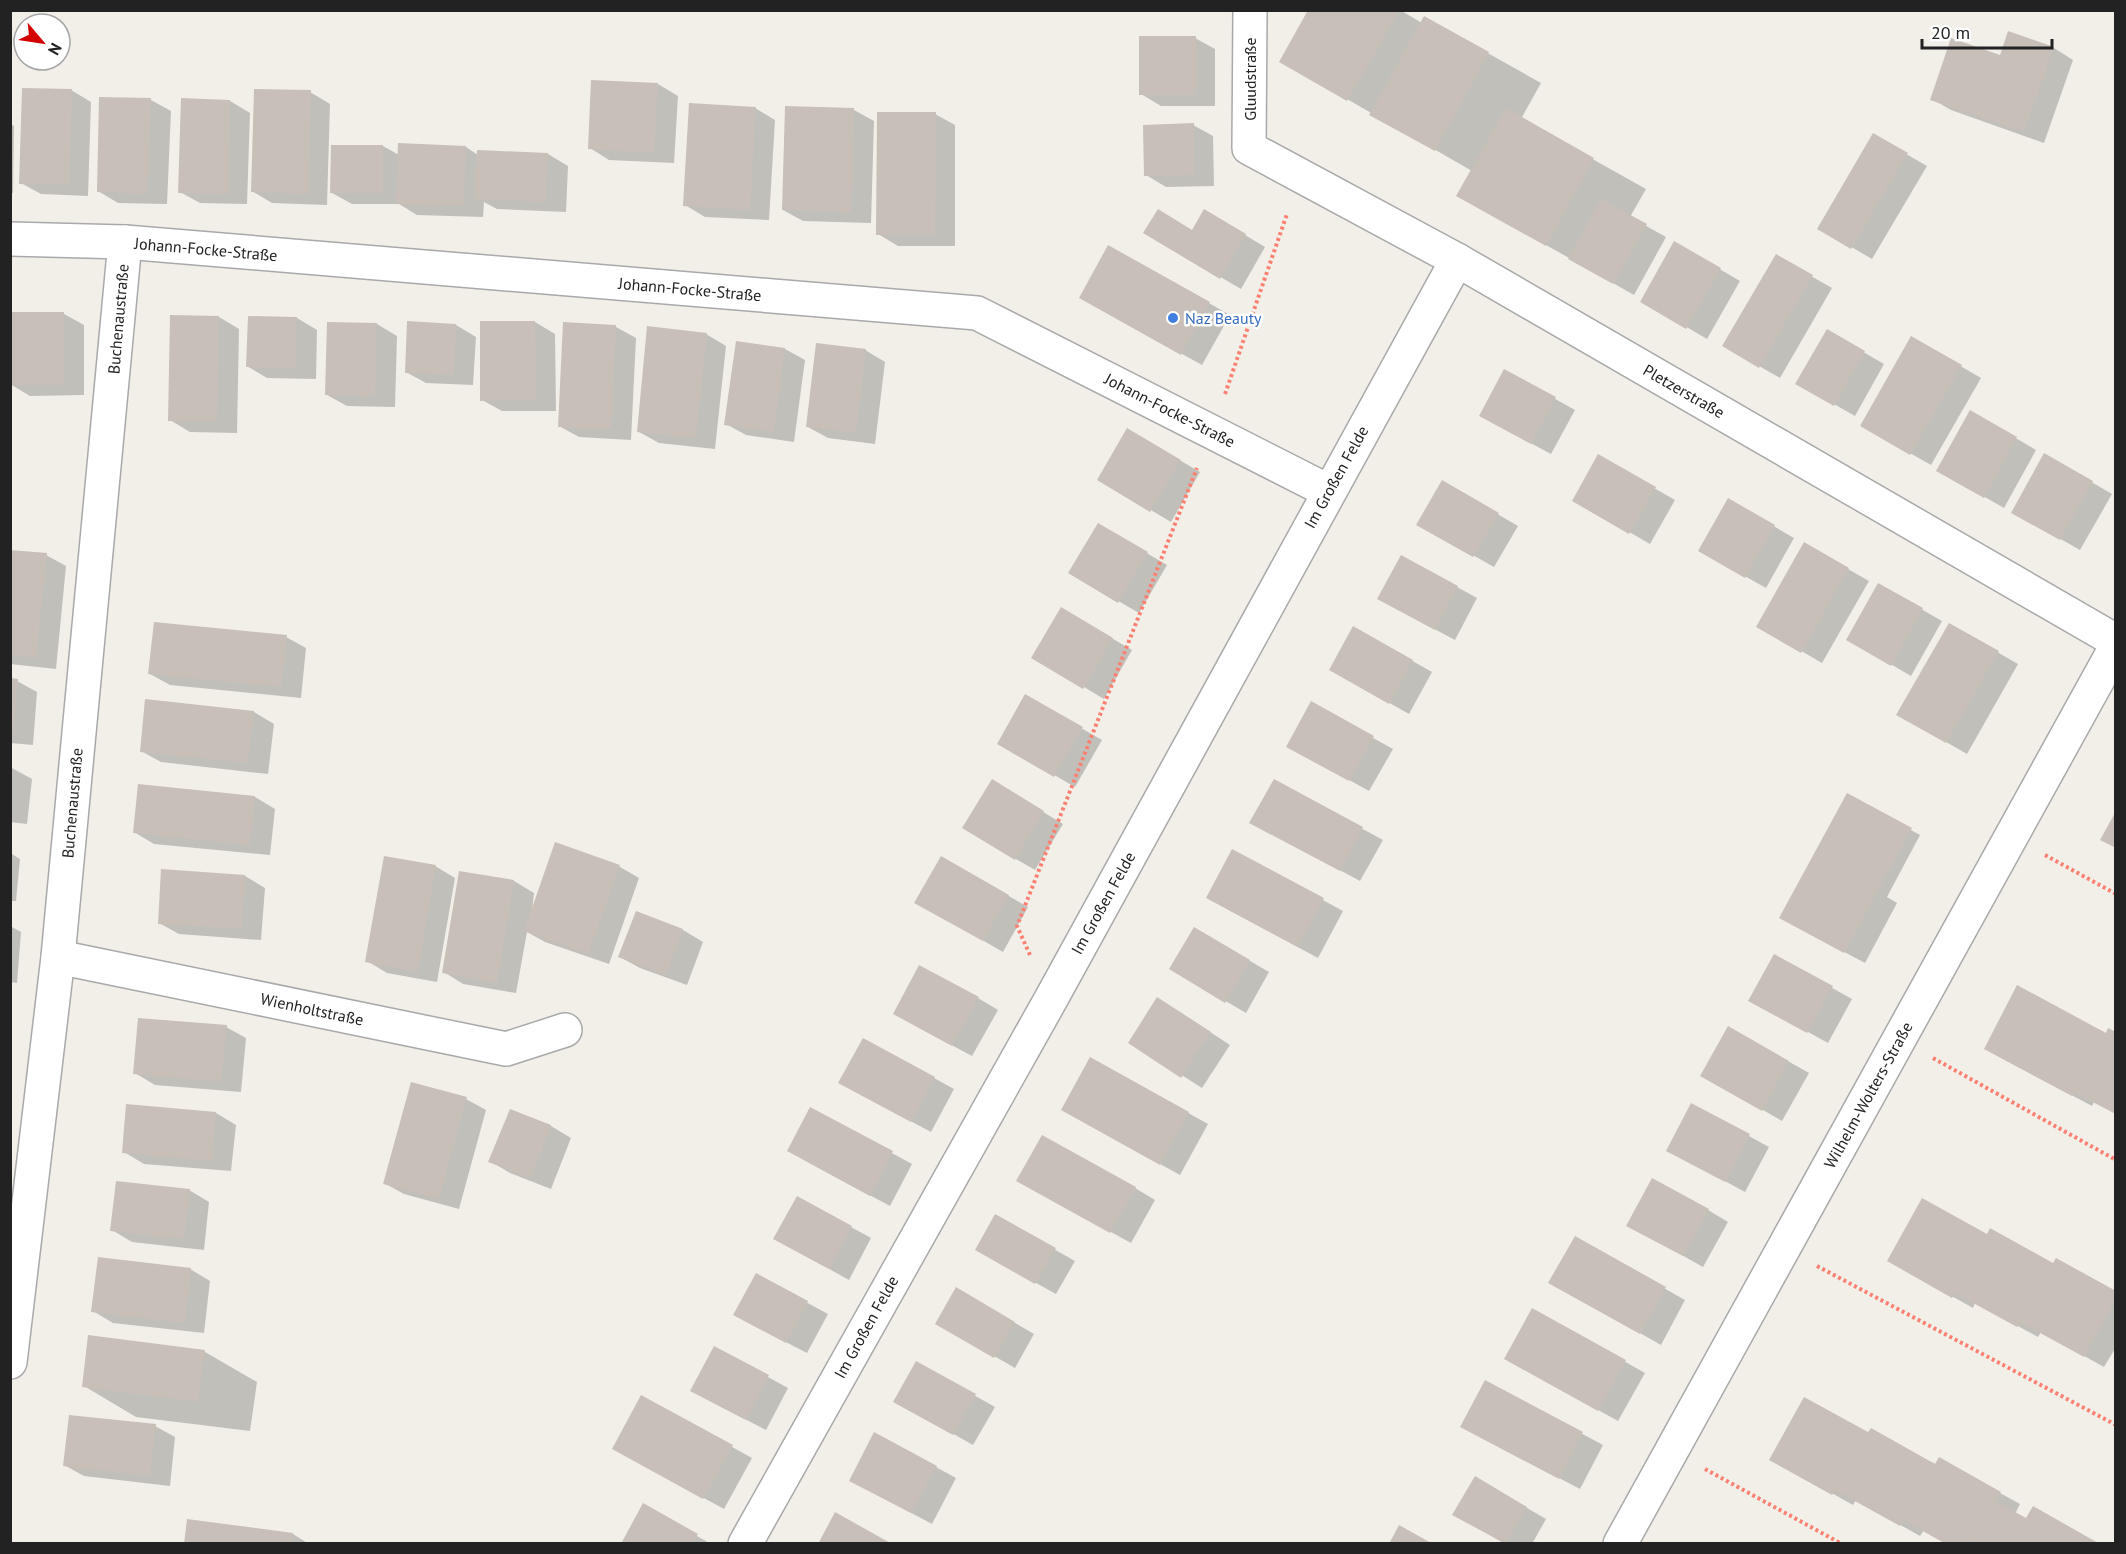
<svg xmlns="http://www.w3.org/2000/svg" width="2126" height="1554" viewBox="0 0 2126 1554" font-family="'PT Sans',sans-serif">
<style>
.shadow{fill:#0003}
.building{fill:#c7bfb8}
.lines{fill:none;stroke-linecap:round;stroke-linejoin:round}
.street-casing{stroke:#a9a9a9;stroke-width:36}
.path{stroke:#fa8072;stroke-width:4;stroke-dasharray:3 3;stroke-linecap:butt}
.street{stroke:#fff;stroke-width:33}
.shop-dot{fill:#3f7fe0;stroke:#fff;stroke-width:2}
.labels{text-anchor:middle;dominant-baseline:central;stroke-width:5;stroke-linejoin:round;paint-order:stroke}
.street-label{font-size:16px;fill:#222;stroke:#fff}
.shop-label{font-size:16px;fill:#366cbe;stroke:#fff;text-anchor:start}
</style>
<rect width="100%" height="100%" fill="#f2efe9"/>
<g class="shadow">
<path d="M1310,10H1400L1422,23L1425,18L1541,83L1521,119L1646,189L1630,217L1666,237L1634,295L1511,225L1472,171L1281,61Z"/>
<path d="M1195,38L1215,49V106H1161L1141,94Z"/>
<path d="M2054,48L2073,60L2044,143L1951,110L1932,99L2001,56Z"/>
<path d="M658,84L678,96L674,163L609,160L590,148Z"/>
<path d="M71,90L91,102L88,196L41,194L21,183Z"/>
<path d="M310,92L330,104L327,205L272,203L252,191Z"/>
<path d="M151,100L171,111L167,204L118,203L98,191Z"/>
<path d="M230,101L250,113L247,204L200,203L180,192Z"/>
<path d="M755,108L775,120L769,220L705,217L685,205Z"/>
<path d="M786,108L854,110L874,121L871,223L803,221L783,210Z"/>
<path d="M935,114L955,125V246H898L878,234Z"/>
<path d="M10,124L14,126L13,193H10Z"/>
<path d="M1193,125L1213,136L1214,186L1166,187L1146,175Z"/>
<path d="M1873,135L1927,166L1872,259L1819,228Z"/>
<path d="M383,146L399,155L466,147L478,155L548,154L568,166L566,212L497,209L484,202L483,217L417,215L399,204H352L332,193Z"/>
<path d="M1205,211L1265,247L1241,289L1145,233L1193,231Z"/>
<path d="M1675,243L1740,281L1707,339L1642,301Z"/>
<path d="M1109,247L1230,315L1202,365L1101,309Z"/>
<path d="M1776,256L1832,288L1780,378L1724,346Z"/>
<path d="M64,314L84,325V395L30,396L10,384Z"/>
<path d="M219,317L239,329L237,433L190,432L170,420Z"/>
<path d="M297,318L317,330L316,379L267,378L247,366Z"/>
<path d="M535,322L555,334L556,411H502L482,400V323Z"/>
<path d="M377,324L397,336L395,407L347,406L327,395Z"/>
<path d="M564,324L616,327L636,338L631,440L579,437L559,426Z"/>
<path d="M456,325L476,337L473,385L426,383L406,372Z"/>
<path d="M1827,331L1884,364L1855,416L1797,383Z"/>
<path d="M706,334L726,346L715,449L659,443L639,432Z"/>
<path d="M1912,338L1981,378L1931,465L1862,426Z"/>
<path d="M785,349L805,360L794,442L746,435L726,424Z"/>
<path d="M865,350L885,362L875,444L828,438L808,427Z"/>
<path d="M1505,371L1575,410L1551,454L1501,427Z"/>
<path d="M1971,412L2036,450L2004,508L1938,470Z"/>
<path d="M1128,430L1200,472L1171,522L1099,479Z"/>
<path d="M2045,455L2112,494L2080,550L2013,512Z"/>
<path d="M1598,456L1675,500L1650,544L1574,500Z"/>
<path d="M1442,482L1518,526L1494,567L1418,524Z"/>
<path d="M1729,500L1794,538L1766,588L1700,551Z"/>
<path d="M1099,525L1167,565L1139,613L1070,573Z"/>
<path d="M1804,544L1869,581L1822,663L1758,626Z"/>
<path d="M10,551L46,555L66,566L56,669L10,664Z"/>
<path d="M1879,585L1942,621L1911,676L1848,639Z"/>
<path d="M1457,587L1477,598L1455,640L1399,610Z"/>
<path d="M1062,609L1132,650L1104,699L1034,657Z"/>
<path d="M1950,625L2018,664L1967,754L1899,715Z"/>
<path d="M1354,628L1432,672L1409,714L1331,670Z"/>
<path d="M286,637L306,648L301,698L170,685L150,674Z"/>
<path d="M10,680L17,681L37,692L33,745L10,743Z"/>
<path d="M1025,696L1102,740L1075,787L999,743Z"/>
<path d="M1312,704L1393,749L1369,791L1306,756Z"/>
<path d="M254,712L274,724L268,774L161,762L141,751Z"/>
<path d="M10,767L32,779L27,824L10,822Z"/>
<path d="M1274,781L1383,840L1360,881L1271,833Z"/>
<path d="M139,786L255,797L275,809L270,855L154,844L134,832Z"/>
<path d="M1012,793L1063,824L1035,870L1016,859Z"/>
<path d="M1847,795L1920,835L1887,897L1897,903L1865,963L1801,929Z"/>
<path d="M556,844L620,867L639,878L609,964L545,942L527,932L516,993L463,984L444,972L461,872L514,881L534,893L532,911Z"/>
<path d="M1233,851L1343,911L1318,958L1227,909Z"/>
<path d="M10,853L20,859L16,901H10Z"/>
<path d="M941,858L1028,907L1003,952L916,902Z"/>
<path d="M435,866L455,878L437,982L387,973L367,961Z"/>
<path d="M245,876L265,888L261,940L179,934L159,923Z"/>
<path d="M637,913L683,930L703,942L687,985L640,968L620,957Z"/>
<path d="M10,926L21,932L17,983L10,982Z"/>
<path d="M1195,929L1269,972L1246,1013L1171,969Z"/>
<path d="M1775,956L1852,999L1828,1043L1750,1000Z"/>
<path d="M978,998L998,1010L972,1056L914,1025Z"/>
<path d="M1178,1011L1230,1045L1202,1088L1130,1042Z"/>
<path d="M226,1027L246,1038L241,1092L155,1085L135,1073Z"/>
<path d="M1729,1028L1809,1073L1782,1121L1702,1075Z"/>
<path d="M2116,1034V1114L2094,1102L2092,1106L2005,1060Z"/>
<path d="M1091,1059L1208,1124L1180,1175L1082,1121Z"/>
<path d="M934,1078L954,1089L931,1132L860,1094Z"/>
<path d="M466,1099L486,1110L459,1209L404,1194L384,1183Z"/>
<path d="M1692,1105L1769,1147L1745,1192L1688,1161Z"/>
<path d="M811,1109L912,1164L890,1206L808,1162Z"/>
<path d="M510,1111L551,1126L571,1138L551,1189L510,1173L490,1161Z"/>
<path d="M216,1113L236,1125L231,1171L144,1164L124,1152Z"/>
<path d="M1135,1188L1155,1200L1131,1243L1038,1192Z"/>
<path d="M189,1190L209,1202L204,1250L132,1242L112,1230Z"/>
<path d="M1708,1210L1728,1222L1703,1267L1648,1236Z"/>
<path d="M995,1216L1075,1261L1056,1294L977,1250Z"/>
<path d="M851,1227L871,1238L849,1280L795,1250Z"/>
<path d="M1988,1236L2116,1292V1347L2104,1367L2041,1332L2038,1337L1975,1303L1973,1308L1889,1261Z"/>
<path d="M1575,1238L1685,1300L1661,1345L1550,1282Z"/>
<path d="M190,1269L210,1281L204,1333L113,1323L93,1311Z"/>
<path d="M756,1275L828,1314L807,1353L755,1326Z"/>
<path d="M956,1289L1034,1334L1015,1368L937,1323Z"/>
<path d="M1533,1310L1645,1373L1618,1421L1526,1370Z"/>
<path d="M715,1348L788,1388L766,1430L712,1402Z"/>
<path d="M205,1352L257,1382L250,1431L136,1417L84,1386Z"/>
<path d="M917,1363L995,1407L973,1445L895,1401Z"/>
<path d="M1486,1382L1603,1445L1580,1489L1482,1438Z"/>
<path d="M642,1397L752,1458L724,1509L634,1460Z"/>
<path d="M155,1426L175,1437L170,1486L84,1476L64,1465Z"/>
<path d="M1869,1434L2000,1493L2020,1504L2015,1514L2027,1520L2097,1544H1948L1924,1530L1920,1536L1856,1500L1853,1505L1771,1459Z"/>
<path d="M936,1467L956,1478L932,1524L870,1491Z"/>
<path d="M1475,1478L1546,1519L1532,1544H1505L1454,1514Z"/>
<path d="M644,1506L711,1544H628L624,1541Z"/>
<path d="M188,1520L293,1534L309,1544H185Z"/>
</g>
<g class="building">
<path d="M1308,10H1400L1347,101L1279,62Z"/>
<path d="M1424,16L1489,52L1435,151L1369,115Z"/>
<path d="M2008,31L2054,47L2024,132L1930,100L1951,38L2000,55Z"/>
<rect x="1139" y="36" width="57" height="59"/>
<path d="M591,80L658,83L654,153L588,149Z"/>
<path d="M22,88L72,89L69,185L19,184Z"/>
<path d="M254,89L311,90L308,194L251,192Z"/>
<path d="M99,97L151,98L147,194L97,192Z"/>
<path d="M181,98L230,100L228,194L178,193Z"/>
<path d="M689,103L756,107L750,210L683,206Z"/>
<path d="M785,106L854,108L851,212L782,210Z"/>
<path d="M1506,108L1594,158L1546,246L1456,196Z"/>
<path d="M877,112H936L935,235H876Z"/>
<path d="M1194,123L1195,175L1144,176L1143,125Z"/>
<path d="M1873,133L1908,153L1851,249L1817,229Z"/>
<path d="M398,143L466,146L464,206L396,204Z"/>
<path d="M331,145H383V193H330Z"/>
<path d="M477,150L548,153L546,202L475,199Z"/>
<path d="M1601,199L1647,224L1613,284L1568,259Z"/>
<path d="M1158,209L1192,230L1204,209L1246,234L1220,279L1143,233Z"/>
<path d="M1674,241L1721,268L1686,329L1640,302Z"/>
<path d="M1108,245L1210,302L1181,355L1079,298Z"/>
<path d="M1776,254L1813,275L1759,368L1722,346Z"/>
<rect x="10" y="312" width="54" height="73"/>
<path d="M170,315L219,316L217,422L168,421Z"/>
<path d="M248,316L297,317L296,369L246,367Z"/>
<path d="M407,321L456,324L454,375L405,373Z"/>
<path d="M480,321H535L536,400L480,401Z"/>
<path d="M327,322L377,323L375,396L325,395Z"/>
<path d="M563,322L616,325L611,429L558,427Z"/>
<path d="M647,326L707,333L696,438L637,432Z"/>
<path d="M1827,329L1865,351L1834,406L1795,384Z"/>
<path d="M1911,336L1962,365L1910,455L1860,426Z"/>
<path d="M736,341L785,348L774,432L724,425Z"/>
<path d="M816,343L866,349L856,433L806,427Z"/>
<path d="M1504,369L1556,397L1531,444L1479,416Z"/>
<path d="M1970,410L2017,437L1984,498L1936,471Z"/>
<path d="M1127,428L1181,460L1150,512L1097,480Z"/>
<path d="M2044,453L2093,481L2060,540L2011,513Z"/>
<path d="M1598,454L1656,487L1629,534L1572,501Z"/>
<path d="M1442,480L1499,513L1473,557L1416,525Z"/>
<path d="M1728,498L1775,525L1745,578L1698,551Z"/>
<path d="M1098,523L1148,552L1118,603L1068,573Z"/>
<path d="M1804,542L1849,568L1801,653L1756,627Z"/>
<path d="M10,550L47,553L36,658L10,655Z"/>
<path d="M1401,555L1458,586L1435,630L1377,599Z"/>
<path d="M1878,583L1923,608L1891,666L1846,640Z"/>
<path d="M1061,607L1113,638L1083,689L1031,658Z"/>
<path d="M154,622L287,635L281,687L148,674Z"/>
<path d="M1949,623L1999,651L1946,743L1896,715Z"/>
<path d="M1353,626L1413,660L1389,704L1329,670Z"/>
<path d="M10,678L18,679L13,734H10Z"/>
<path d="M1025,694L1083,727L1054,777L997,744Z"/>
<path d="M145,699L254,711L248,763L140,752Z"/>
<path d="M1311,701L1374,736L1349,781L1286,747Z"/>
<path d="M992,779L1044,811L1015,860L962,828Z"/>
<path d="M1274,779L1363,827L1340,871L1249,823Z"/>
<path d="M138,784L255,796L250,845L133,833Z"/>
<path d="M1847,793L1912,828L1844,953L1779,918Z"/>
<path d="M2116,811V848L2100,840Z"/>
<path d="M555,842L620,865L588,954L524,931Z"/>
<path d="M1232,849L1324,898L1298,947L1206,898Z"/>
<path d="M384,856L436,865L418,972L365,962Z"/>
<path d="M941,856L1009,895L983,941L914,903Z"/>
<path d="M161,869L245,875L242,929L158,924Z"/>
<path d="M459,871L514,880L497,983L442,973Z"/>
<path d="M636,911L683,929L666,975L618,957Z"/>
<path d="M1194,927L1250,960L1225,1003L1169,969Z"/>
<path d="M1774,954L1833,986L1807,1033L1748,1001Z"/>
<path d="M919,965L979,997L952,1046L893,1014Z"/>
<path d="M2017,985L2106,1033L2108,1028L2116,1032V1114L2073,1092L2072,1096L1984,1049Z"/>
<path d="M1157,997L1211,1032L1181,1078L1128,1043Z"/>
<path d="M138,1018L227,1025L221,1082L133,1074Z"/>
<path d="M1728,1026L1789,1061L1762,1111L1700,1076Z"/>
<path d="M863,1038L935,1077L911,1122L838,1083Z"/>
<path d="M1090,1057L1189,1112L1160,1165L1061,1110Z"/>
<path d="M411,1082L467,1097L439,1199L383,1184Z"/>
<path d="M1691,1103L1750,1134L1725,1182L1666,1151Z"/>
<path d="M126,1104L216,1112L212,1161L122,1153Z"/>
<path d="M810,1107L893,1151L870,1196L787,1151Z"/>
<path d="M510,1109L551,1125L531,1178L488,1162Z"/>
<path d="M1042,1135L1136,1187L1110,1233L1016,1181Z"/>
<path d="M1652,1178L1709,1209L1683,1256L1626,1226Z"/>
<path d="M116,1181L190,1189L184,1239L110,1231Z"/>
<path d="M797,1196L852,1226L829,1269L773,1239Z"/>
<path d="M1922,1198L1987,1234L1990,1228L2053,1263L2056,1258L2116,1291V1299L2084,1357L2020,1322L2017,1327L1955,1293L1952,1298L1887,1261Z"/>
<path d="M995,1214L1056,1248L1035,1284L975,1250Z"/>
<path d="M1575,1236L1666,1287L1640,1334L1548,1283Z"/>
<path d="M98,1257L191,1268L185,1323L91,1312Z"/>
<path d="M756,1273L808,1301L786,1343L733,1315Z"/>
<path d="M956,1287L1015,1322L994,1358L935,1324Z"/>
<path d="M1532,1308L1626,1360L1598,1411L1504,1359Z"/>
<path d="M88,1335L205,1350L198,1402L82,1387Z"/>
<path d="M714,1346L769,1375L746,1420L690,1391Z"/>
<path d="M916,1361L976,1394L953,1435L893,1402Z"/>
<path d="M1485,1380L1583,1432L1559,1479L1460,1427Z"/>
<path d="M641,1395L733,1445L703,1499L612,1449Z"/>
<path d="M1804,1397L1868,1432L1871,1428L1935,1464L1939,1457L2001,1492L1995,1501L2026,1518L2033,1506L2100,1544H1981L1974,1540L1972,1544H1946L1903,1520L1900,1526L1835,1490L1832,1495L1769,1460Z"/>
<path d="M69,1415L156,1424L150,1476L63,1466Z"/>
<path d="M874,1432L937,1466L911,1513L849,1481Z"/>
<path d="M1475,1476L1527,1507L1506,1544L1452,1515Z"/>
<path d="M643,1503L698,1534L692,1544L622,1542Z"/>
<path d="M835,1512L892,1544H818Z"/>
<path d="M187,1519L293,1533L292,1544H184Z"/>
<path d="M1399,1525L1433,1544H1389Z"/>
</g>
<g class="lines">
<defs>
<g id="street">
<path d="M1250,10L1249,148L1457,260L2116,641"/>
<path d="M10,239L125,242L977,313L1328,491"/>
<path d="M58,957L506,1049L565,1030"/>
<path d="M10,1362L58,957L125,242"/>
<path d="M745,1544L1051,999L1457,260"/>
<path d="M1620,1544L2116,647"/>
</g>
</defs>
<use href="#street" class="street-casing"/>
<g class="path">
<path d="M1225,394L1287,214"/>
<path d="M2045,855L2116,894"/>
<path d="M1030,955L1017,926L1197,468"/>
<path d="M1933,1058L2116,1160"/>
<path d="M1817,1266L2116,1425"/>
<path d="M1705,1469L1842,1544"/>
</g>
<use href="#street" class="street"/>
</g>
<circle class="shop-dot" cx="1173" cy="318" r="6"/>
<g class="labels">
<g class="street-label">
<text transform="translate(1250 79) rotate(-90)">Gluudstraße</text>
<text transform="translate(206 249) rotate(5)">Johann-Focke-Straße</text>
<text transform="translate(690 289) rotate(5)">Johann-Focke-Straße</text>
<text transform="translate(118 319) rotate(-85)">Buchenaustraße</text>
<text transform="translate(1684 391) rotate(30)">Pletzerstraße</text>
<text transform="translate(1170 410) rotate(27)">Johann-Focke-Straße</text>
<text transform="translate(1336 477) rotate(-61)">Im Großen Felde</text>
<text transform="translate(72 803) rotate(-85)">Buchenaustraße</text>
<text transform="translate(1103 903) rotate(-61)">Im Großen Felde</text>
<text transform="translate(312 1009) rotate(12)">Wienholtstraße</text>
<text transform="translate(1868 1095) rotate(-61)">Wilhelm-Wolters-Straße</text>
<text transform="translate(866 1327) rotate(-61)">Im Großen Felde</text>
</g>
<g class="shop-label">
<text x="1185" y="318">Naz Beauty</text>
</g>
</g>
<rect width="2126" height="1554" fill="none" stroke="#222222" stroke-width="24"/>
<g transform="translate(42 42) rotate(119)"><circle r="28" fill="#ffffff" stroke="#a7a7a7" stroke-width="1.5"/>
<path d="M0-4.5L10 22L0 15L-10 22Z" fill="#d40000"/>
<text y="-9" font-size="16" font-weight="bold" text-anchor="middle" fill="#222222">N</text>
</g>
<path d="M1922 39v9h130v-9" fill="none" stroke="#222222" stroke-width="3"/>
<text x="1931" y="39" font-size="18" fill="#222222" stroke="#ffffff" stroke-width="4.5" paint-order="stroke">20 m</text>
</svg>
